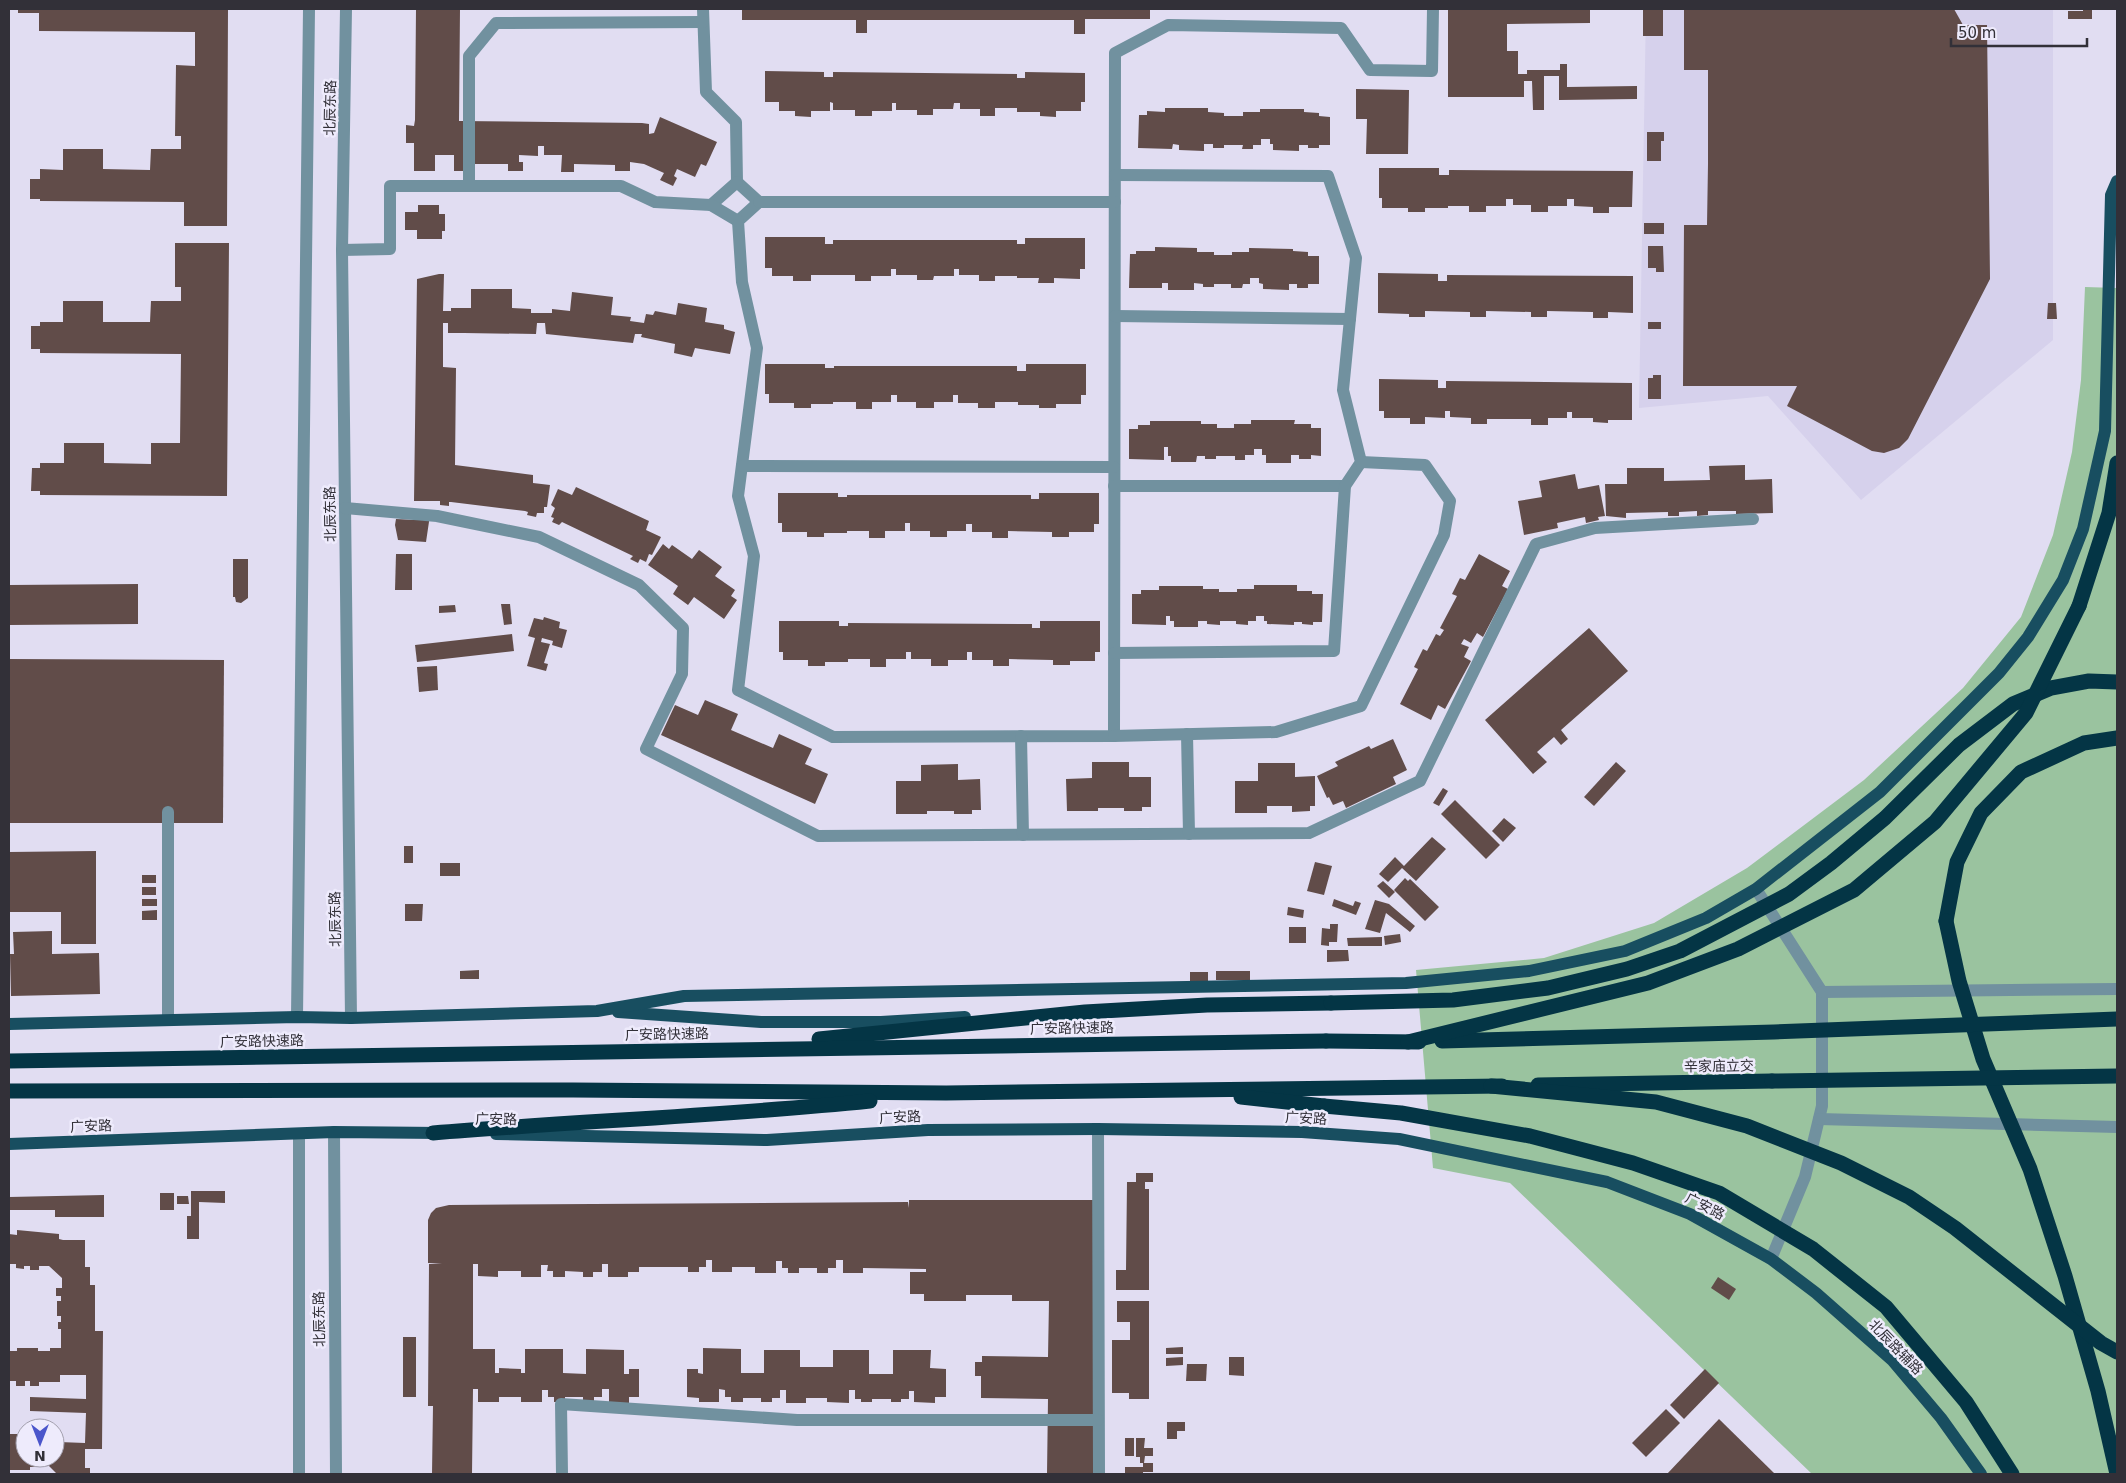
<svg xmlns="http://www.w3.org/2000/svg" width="2126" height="1483" viewBox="0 0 2126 1483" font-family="'DejaVu Sans','Noto Sans SC',sans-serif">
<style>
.built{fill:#d6d1ec}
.green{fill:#9ac39f}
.building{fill:#614c49}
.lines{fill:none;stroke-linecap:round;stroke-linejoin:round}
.minor{stroke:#71919f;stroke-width:12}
.major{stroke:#184e60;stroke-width:12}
.highway{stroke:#043545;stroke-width:15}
.highway-bridge{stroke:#043545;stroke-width:15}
.labels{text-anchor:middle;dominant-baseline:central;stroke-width:5;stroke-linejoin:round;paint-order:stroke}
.street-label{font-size:14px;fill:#323038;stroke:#eeebfc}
</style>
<rect width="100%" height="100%" fill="#e1ddf2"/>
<path class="built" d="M1646,9H2053V340L1861,500L1768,396L1639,408Z"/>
<path class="green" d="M2085,287L2117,288V1474H1812L1510,1183L1433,1168L1416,970L1544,958L1654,923L1747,868L1864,780L1963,688L2021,617L2053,535L2072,452L2081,380Z"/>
<g class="building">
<path d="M18,9H228L227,226H184V202L40,201V199H30V179H40V169L63,170V149H103V169L150,170L151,149H181V136H175L176,65L195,66V32L39,31V13H18Z"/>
<path d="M416,9H460L459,121L642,123L649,124V134L654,133L660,117L717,142L706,166L701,164L695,177L677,169L674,176L677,178L673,186L660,180L664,173L644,164L630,162V171H615V165L574,164V172H561L562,155H544V146H538V156L519,155V162H523V171H508V164H466V171H454V155H435V171H414V143H406V125L414,126L415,120Z"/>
<path d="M742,9H1150V19H1085V34H1074V20H867V33H856V20H742Z"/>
<path d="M1448,9H1590V23L1507,24V51H1518V74H1527V70H1560V64H1567V87L1637,86V99L1559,100V76H1544V110H1533L1532,81H1524V97H1448Z"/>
<rect x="1643" y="9" width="20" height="27"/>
<path d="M1684,9H1954L1963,25H1987L1990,279L1908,439L1899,448L1884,453L1872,451L1787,406L1797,386H1683L1684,225H1707L1708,164V70H1684Z"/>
<path d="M2083,9H2092V19H2068V11H2083Z"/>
<path d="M765,71L824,72V77H833V72L1017,74V78H1025V72L1085,73V102H1081V111H1056V117L1040,116V112H1017V108H995V116H980V109H960V103H954L953,109H933V115H917V110H896V103H892V111H872V116H855V110H833V103L830,102V111H811V117L795,116V111H779V102H765Z"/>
<path d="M1356,89L1409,90L1408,154H1366L1367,119H1356Z"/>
<path d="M1165,108H1208V112L1224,113V116H1243V112H1260V109H1304V112L1319,113V116L1330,117V145H1319V148H1308V145H1299V151L1273,150V144H1270V139H1261V145H1253V149H1242L1243,145H1224V148H1213V144H1204V151L1179,150V145L1173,144L1172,149L1138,148L1139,115H1147V111L1165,112Z"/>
<path d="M1647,132H1664V141H1661V161H1647Z"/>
<path d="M1379,168H1439V175H1449V170L1633,171L1632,207H1609V213H1593V207L1574,206V199H1567V206H1548V212H1531V205H1513V199H1506V206H1486V212H1469V206H1448V208H1425V212H1408V208H1382V198H1379Z"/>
<path d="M418,205H439V214H445V231H442V239H417V230H405V212H418Z"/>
<rect x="1644" y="223" width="20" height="11"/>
<path d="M765,237H825V244H833V240H1017V244H1025V238H1085V269H1080V279L1054,278V283H1038L1039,278H1017V276H995V281H979V275H959V269H954V276H934L933,280H917V275H896V269H891V276H871V281H855V275H811V281H793V276H772V268H765Z"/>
<path d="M175,243H229L227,496L40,495V491H31L32,468H40V463H64V443H104V463L151,464V443H180L181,354L40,353V349H31V326H40V322H63V301H103V322H150L151,301H181V287H175Z"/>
<path d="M1648,246H1663L1664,272H1656V268H1648Z"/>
<path d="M1155,247L1197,248V252H1214V255H1232V252H1249V248L1293,249V251L1308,252V256H1319V284H1308V288H1297V284H1289V290L1263,289V284L1259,283V278H1250V284H1243L1242,288H1231V284H1214V287H1203V284L1194,283V290H1168V283H1162V288H1129L1130,254H1136V251H1155Z"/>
<path d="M1378,273L1438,274V281H1447V275L1633,276V313L1608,312V318H1593V312L1547,311V317H1531V312L1486,311V317H1470V312L1425,311V317H1409V314L1378,313Z"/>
<path d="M439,274H444L443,311H451V308H471V289H512V308L531,309V313H552V309L570,311L572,292L613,297L611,315L631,317L630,321L644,323L646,314L653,315L655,311L676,315L678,303L707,308L705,322L724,325V329L735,332L730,354L695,348L692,357L674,353L675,344L641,337L642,334H635L633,343L546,334L545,323H537L536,334L464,333H448V323H443V367L456,368L455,465L533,475V483L550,485L547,507H544V513H537L536,517L527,515L528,512L525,511L451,502H449V506L440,505V501H414L417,279Z"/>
<path d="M2048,303H2056L2057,319H2047Z"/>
<rect x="1648" y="322" width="13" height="7"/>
<path d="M765,364H825V368H834V366H1017V371H1026V364H1086V395H1081V404H1056V408H1039V405H1018V402H995V408H978V403H958V395H953V402H934V408H916V402H897V395H891V402H872V409H856V402H833V404H811V408H794V403H769V394H765Z"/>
<path d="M1653,375H1661V399H1648V378H1653Z"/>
<path d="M1379,379L1438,380V388H1446V381L1632,383V420H1608V423L1593,422V418H1572V412H1567V418H1548V425H1531V419H1487V424H1471V418L1450,417V411H1445V418L1425,417V424H1410V418H1384V411H1379Z"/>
<path d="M1251,420H1295L1294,424H1311V428H1321V456L1311,455V459H1299V455H1291V463H1266V455H1262V449H1254V455H1245V460H1235V456H1216V459H1205V456H1197L1196,462H1171V456H1168V447H1164V460L1129,459V429H1138V425H1150V421H1201V424H1217V428H1234V424H1251Z"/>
<path d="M1745,465V480L1772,479L1773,513L1736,514V511H1708V515L1697,516V511L1679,512V516H1668V512L1626,513V518L1606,516L1605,484H1627V468H1664V481L1710,480L1709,466Z"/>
<path d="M1575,474L1578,489L1599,485L1605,516L1598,517L1599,520L1586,523L1585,517L1557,523L1558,528L1524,535L1518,501L1542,497L1539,481Z"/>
<path d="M576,487L649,521L646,530L661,537L652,555L649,554L646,562L640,559L638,563L630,559L633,556L562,522L559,525L552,522L554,518L551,517L555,508L551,505L558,489L572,495Z"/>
<path d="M778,493H838V497H847V495H1031V499H1039V493H1099V524H1094V532H1069V537H1052V532L1008,531V538H992V532H972V524H966V531H947V537H930V531H910V523H905V531H885V538H869V531H847V533H824V537H807V532H782V523H778Z"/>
<path d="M430,515L426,542L398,540L395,525L396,519L417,520Z"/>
<path d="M663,544L669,549L672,545L692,559L699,550L722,567L715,576L735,590L731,596L737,600L724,619L694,597L688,605L673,594L678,586L648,565Z"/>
<path d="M396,554H412V590H395Z"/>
<path d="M1479,554L1510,571L1502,586L1508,589L1483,637L1477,633L1471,643L1464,639L1461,644L1469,647L1464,657L1471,661L1445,709L1438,705L1431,720L1400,704L1418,669L1414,667L1423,649L1427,651L1436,634L1440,636L1444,630L1440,628L1457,596L1452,594L1460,578L1465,580Z"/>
<path d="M233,559H248V598L241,603L236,602L235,597H233Z"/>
<path d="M138,584V624L9,625V585Z"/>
<path d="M1254,585H1297V591H1312V594H1323L1322,622H1313V625L1302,624V622H1294V625L1267,624V621H1264V616H1256V621H1248V625L1236,624V621H1220V625L1207,624V621H1198V627H1174V621H1170V616H1166V625L1132,624V594H1141V590H1159V586H1203V589H1219V592H1237V589H1254Z"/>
<path d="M501,604H510L512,624L504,625Z"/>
<path d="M455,605L456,612L439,613V606Z"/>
<path d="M544,617L560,622L559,628L567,630L562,648L552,645L553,641L542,638L541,642L550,644L544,663L548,664L546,671L527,666L535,638L528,636L534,618L543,620Z"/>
<path d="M779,621H839V626H848V623L1032,624V628H1040V621H1100V652H1095V661H1070V665H1053V660L1009,659V666H993V660H972V652H967V660H948V666H931V659H911V652H906V659H886V667H870V659H848V662H825V666H808V660H783V652H779Z"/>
<path d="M1589,628L1628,671L1561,730L1568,739L1561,745L1554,737L1537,752L1547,762L1533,774L1485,720Z"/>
<path d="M512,634L514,651L417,662L415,645Z"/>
<path d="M9,659L224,660L223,823H9Z"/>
<path d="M437,666L438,690L419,692L417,667Z"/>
<path d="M705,700L738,714L731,730L773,748L779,734L812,749L805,764L828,774L815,804L661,735L675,705L698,715Z"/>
<path d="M1393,739L1407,770L1393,777L1396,784L1346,808L1343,801L1333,805L1329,797L1327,798L1317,776L1338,766L1335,762L1369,746L1371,749Z"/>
<path d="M1092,762H1129V777H1151V807H1142V811H1124V808H1098V811H1067L1066,779L1092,778Z"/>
<path d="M1616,762L1626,771L1594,806L1584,797Z"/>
<path d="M1258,763H1295V777L1315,776V806H1310V811L1292,812V806H1267V813H1235V781H1258Z"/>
<path d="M958,764V780L980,779L981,810H972V814H954V811H927V814H896V781H921V765Z"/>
<path d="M1443,788L1448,791L1439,806L1433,803Z"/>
<path d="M1455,800L1500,845L1486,859L1441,814Z"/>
<path d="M1504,818L1516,828L1503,842L1492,831Z"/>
<path d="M1432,837L1446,849L1416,881L1402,868L1388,882L1379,874L1395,857L1404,866Z"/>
<rect x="404" y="846" width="9" height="17"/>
<path d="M96,851V944H61V912H9V852Z"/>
<path d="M1315,862L1332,866L1324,895L1307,891Z"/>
<rect x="440" y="863" width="20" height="13"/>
<rect x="142" y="875" width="14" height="8"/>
<path d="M1405,878L1408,881L1410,879L1439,907L1425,921L1394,890Z"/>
<path d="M1383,881L1395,892L1389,898L1377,886Z"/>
<rect x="142" y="887" width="14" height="8"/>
<rect x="142" y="899" width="15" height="7"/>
<path d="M1334,899L1353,906L1355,901L1361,903L1356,915L1332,906Z"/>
<path d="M1375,900L1389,904L1415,926L1410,932L1386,913L1380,933L1365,929Z"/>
<path d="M405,904H423L422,921H405Z"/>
<path d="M1288,907L1304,910L1303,918L1287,915Z"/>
<path d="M157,910V920H142V911Z"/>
<path d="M1330,924H1338L1337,942H1329V946L1321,945L1322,928L1330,929Z"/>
<rect x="1289" y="927" width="17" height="16"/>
<path d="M52,931V954L99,953L100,994L11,996L10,954H14L13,932Z"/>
<path d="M1400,934L1401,942L1385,945L1384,936Z"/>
<path d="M1382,937V946H1348L1347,938Z"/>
<path d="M1327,950H1348L1349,961L1327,962Z"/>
<path d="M479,970V979H460V971Z"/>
<rect x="1216" y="971" width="34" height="9"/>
<rect x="1190" y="972" width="18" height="9"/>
<path d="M1136,1173H1153V1182H1145V1189H1149V1290H1116V1270H1126L1127,1182H1136Z"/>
<path d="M191,1191H225V1203L199,1202V1239H187V1216H191Z"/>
<rect x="160" y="1193" width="14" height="17"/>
<path d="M104,1195V1217H55V1210H9V1197Z"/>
<path d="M177,1196H188L189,1204H177Z"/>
<path d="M909,1200H1094L1097,1474H1047L1048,1399L981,1398V1376H975V1362H982V1356L1048,1357L1049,1301H1012V1295H966V1301H924V1294H910V1272H926V1269L863,1268V1273H843V1260H836V1268H828V1273H817V1268H799V1273H788V1268H782V1261H776V1273H755V1267H732V1272H712V1260H706V1267H699V1272H688V1267H639V1272H628V1277H608V1264H602V1272H593V1277H583V1272L565,1271V1277H553V1271H547L548,1265H541V1277H521V1271H498V1277L478,1276V1264H473V1349H495V1373H499V1368L521,1369V1373H525V1349H563V1373L586,1374V1349L624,1350V1374H629V1369H639V1397H629V1403H609V1389H602V1397H594V1402H583V1397H565V1402H554V1397H548V1390H542V1402H521V1397H499V1402H478V1389H473L472,1474H432L433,1406H428L429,1264L442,1263H428V1220L431,1213L436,1208L449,1205L908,1202L909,1208Z"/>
<path d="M17,1230L59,1234V1239L63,1240H85V1267H90V1285H95V1331H103L102,1449H85V1468H90V1474H57L49,1466L30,1467V1470H9V1434H25V1458H55V1436H59V1442L85,1443L86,1413L30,1411V1397L86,1399V1375H60V1382H39V1386H30V1381H25V1386H16V1381H9V1351H17V1348H38V1351H50V1348H61V1329H58V1322H61V1316H57V1301H61V1296H56V1288H62V1278L49,1266H39V1270H30V1266H24V1269L16,1268V1264H9V1234L17,1235Z"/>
<path d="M1718,1277L1736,1289L1729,1300L1711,1288Z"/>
<path d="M1117,1301H1149V1399H1129V1393H1112V1340H1130V1322H1117Z"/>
<rect x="403" y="1337" width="13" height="60"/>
<path d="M1183,1347V1354H1166V1348Z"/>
<path d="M703,1348L741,1349V1373H764V1350H800V1367H833V1350H869V1374H893V1350H931L930,1368L946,1369V1397H935V1403L914,1402V1391H909V1399H901V1402H891V1399H872V1402H861V1399H855V1390H849V1403L827,1402V1398H806V1403H786V1390H780V1398H772V1402H761V1398H743V1402H731V1397H725V1390L719,1389V1402H699V1398L687,1397V1369H698V1373L703,1374Z"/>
<path d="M1183,1357V1365L1166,1366V1358Z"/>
<path d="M1229,1357H1244V1376L1229,1375Z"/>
<path d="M1187,1364H1207L1206,1381H1186Z"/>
<path d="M1705,1369L1719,1383L1684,1419L1670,1405Z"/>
<path d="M1666,1409L1680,1423L1646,1457L1632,1443Z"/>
<path d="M1719,1419L1775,1474H1667Z"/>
<path d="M1167,1422H1185V1431H1177V1439H1167Z"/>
<rect x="1125" y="1438" width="9" height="18"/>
<path d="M1136,1438H1145L1144,1448H1153V1456H1145L1144,1463H1140V1457H1136Z"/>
<path d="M1143,1463H1153V1472H1143V1474H1125V1467H1143Z"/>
</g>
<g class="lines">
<g class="minor">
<path d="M346,9L342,250L351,1018"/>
<path d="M703,9L706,92L736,122L737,182L759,202L738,221L742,282L757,348L738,496L754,556L738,690L833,737L1114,736L1115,53L1168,25L1341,28L1370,70L1432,71L1433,9"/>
<path d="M469,186V56L496,23L703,22"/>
<path d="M759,202H1115"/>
<path d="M711,205L737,182"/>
<path d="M342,250L390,249V186H621L655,202L711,205L738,221"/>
<path d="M1115,316L1350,319"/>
<path d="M742,466L1114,467"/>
<path d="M1114,486H1345"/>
<path d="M345,508L437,516L539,537L639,585L683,628L682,674L646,749L818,836L1309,833L1420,781L1536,544L1595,528L1753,519"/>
<path d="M1114,653L1334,651L1345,486L1361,462L1343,390L1356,258L1328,176L1115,175"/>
<path d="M1187,734L1189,834"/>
<path d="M1021,736L1023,835"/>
<path d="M1114,736L1276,732L1361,706L1444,535L1450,501L1425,465L1361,462"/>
<path d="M168,812V1019"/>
<path d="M1756,889L1822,992V1106L1805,1177L1771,1259"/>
<path d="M1822,992L2117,989"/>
<path d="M297,1017L309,9"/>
<path d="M1819,1119L2117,1127"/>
<path d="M1098,1129L1099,1474"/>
<path d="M334,1132L336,1474"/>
<path d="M299,1134V1474"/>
<path d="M562,1474L561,1404L797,1420H1098"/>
</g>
<g class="major">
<path d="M618,1012L761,1022H881L965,1017"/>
<path d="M9,1024L297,1017L351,1018L597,1011L684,996L1406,983L1529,971L1625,951L1706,918L1756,889L1880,792L1999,673L2028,637L2063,580L2083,529L2105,431L2111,195L2117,181"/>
<path d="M496,1134L767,1140L928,1130L1098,1129L1302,1132L1399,1139L1607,1182L1690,1214L1771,1259L1816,1293L1892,1360L1941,1418L1981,1474"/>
<path d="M9,1144L334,1132L441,1133"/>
</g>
<g class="highway">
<path d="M2079,606L2109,513L2117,463"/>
<path d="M1946,921L1957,862L1981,813L2021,772L2084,743L2117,738"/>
<path d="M819,1039L1085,1012L1207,1005L1331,1003"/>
<path d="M9,1061L1326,1041"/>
<path d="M1538,1085L1772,1081"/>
<path d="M9,1091L573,1090L946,1093L1502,1086"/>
<path d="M1241,1097L1324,1106"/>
<path d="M433,1133C579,1121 725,1116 870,1101"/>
</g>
<g class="highway-bridge">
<path d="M1946,921L1959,981L1983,1059L2030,1169L2065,1276L2098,1391L2117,1474"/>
<path d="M1331,1003L1453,1000L1548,988L1627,969L1680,951L1789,894L1831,863L1885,818L1959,745L2013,704L2051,688L2089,681L2117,682"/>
<path d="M1326,1041L1419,1042"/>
<path d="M1442,1041L1774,1032L2117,1019"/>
<path d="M1408,1042L1648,983L1738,949L1854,890L1935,822L2026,713L2079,606"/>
<path d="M1772,1081L2117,1076"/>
<path d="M1491,1086L1656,1102L1747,1126L1841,1163L1909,1197L1955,1228L2101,1343L2117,1352"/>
<path d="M1324,1106L1401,1113L1530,1136L1633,1163L1719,1193L1813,1249L1886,1307L1966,1402L2012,1474"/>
</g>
</g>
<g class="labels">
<g class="street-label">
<text transform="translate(330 108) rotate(-89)">北辰东路</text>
<text transform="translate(330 514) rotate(-91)">北辰东路</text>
<text transform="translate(335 919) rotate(-91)">北辰东路</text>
<text transform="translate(1072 1028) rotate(-1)">广安路快速路</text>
<text transform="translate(667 1034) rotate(-1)">广安路快速路</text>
<text transform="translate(262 1041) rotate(-1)">广安路快速路</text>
<text transform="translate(1719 1066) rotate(-1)">辛家庙立交</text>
<text transform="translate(900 1117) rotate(-3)">广安路</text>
<text transform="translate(1306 1118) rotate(3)">广安路</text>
<text transform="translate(496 1119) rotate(1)">广安路</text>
<text transform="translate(91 1126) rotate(-2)">广安路</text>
<text transform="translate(1705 1206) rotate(27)">广安路</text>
<text transform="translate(319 1319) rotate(-91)">北辰东路</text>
<text transform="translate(1896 1347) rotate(46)">北辰路辅路</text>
</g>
</g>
<rect width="2126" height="1483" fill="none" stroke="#323038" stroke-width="20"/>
<g transform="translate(40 1443) rotate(180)"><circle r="24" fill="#eeebfc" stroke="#a3a0ae"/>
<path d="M0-4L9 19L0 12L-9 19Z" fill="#4b56cb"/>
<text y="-8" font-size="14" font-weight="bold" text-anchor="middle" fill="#323038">N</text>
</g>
<path d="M1951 38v8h136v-8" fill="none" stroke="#323038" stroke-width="2.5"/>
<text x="1958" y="38" font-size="15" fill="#323038" stroke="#eeebfc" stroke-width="4" paint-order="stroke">50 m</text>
</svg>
